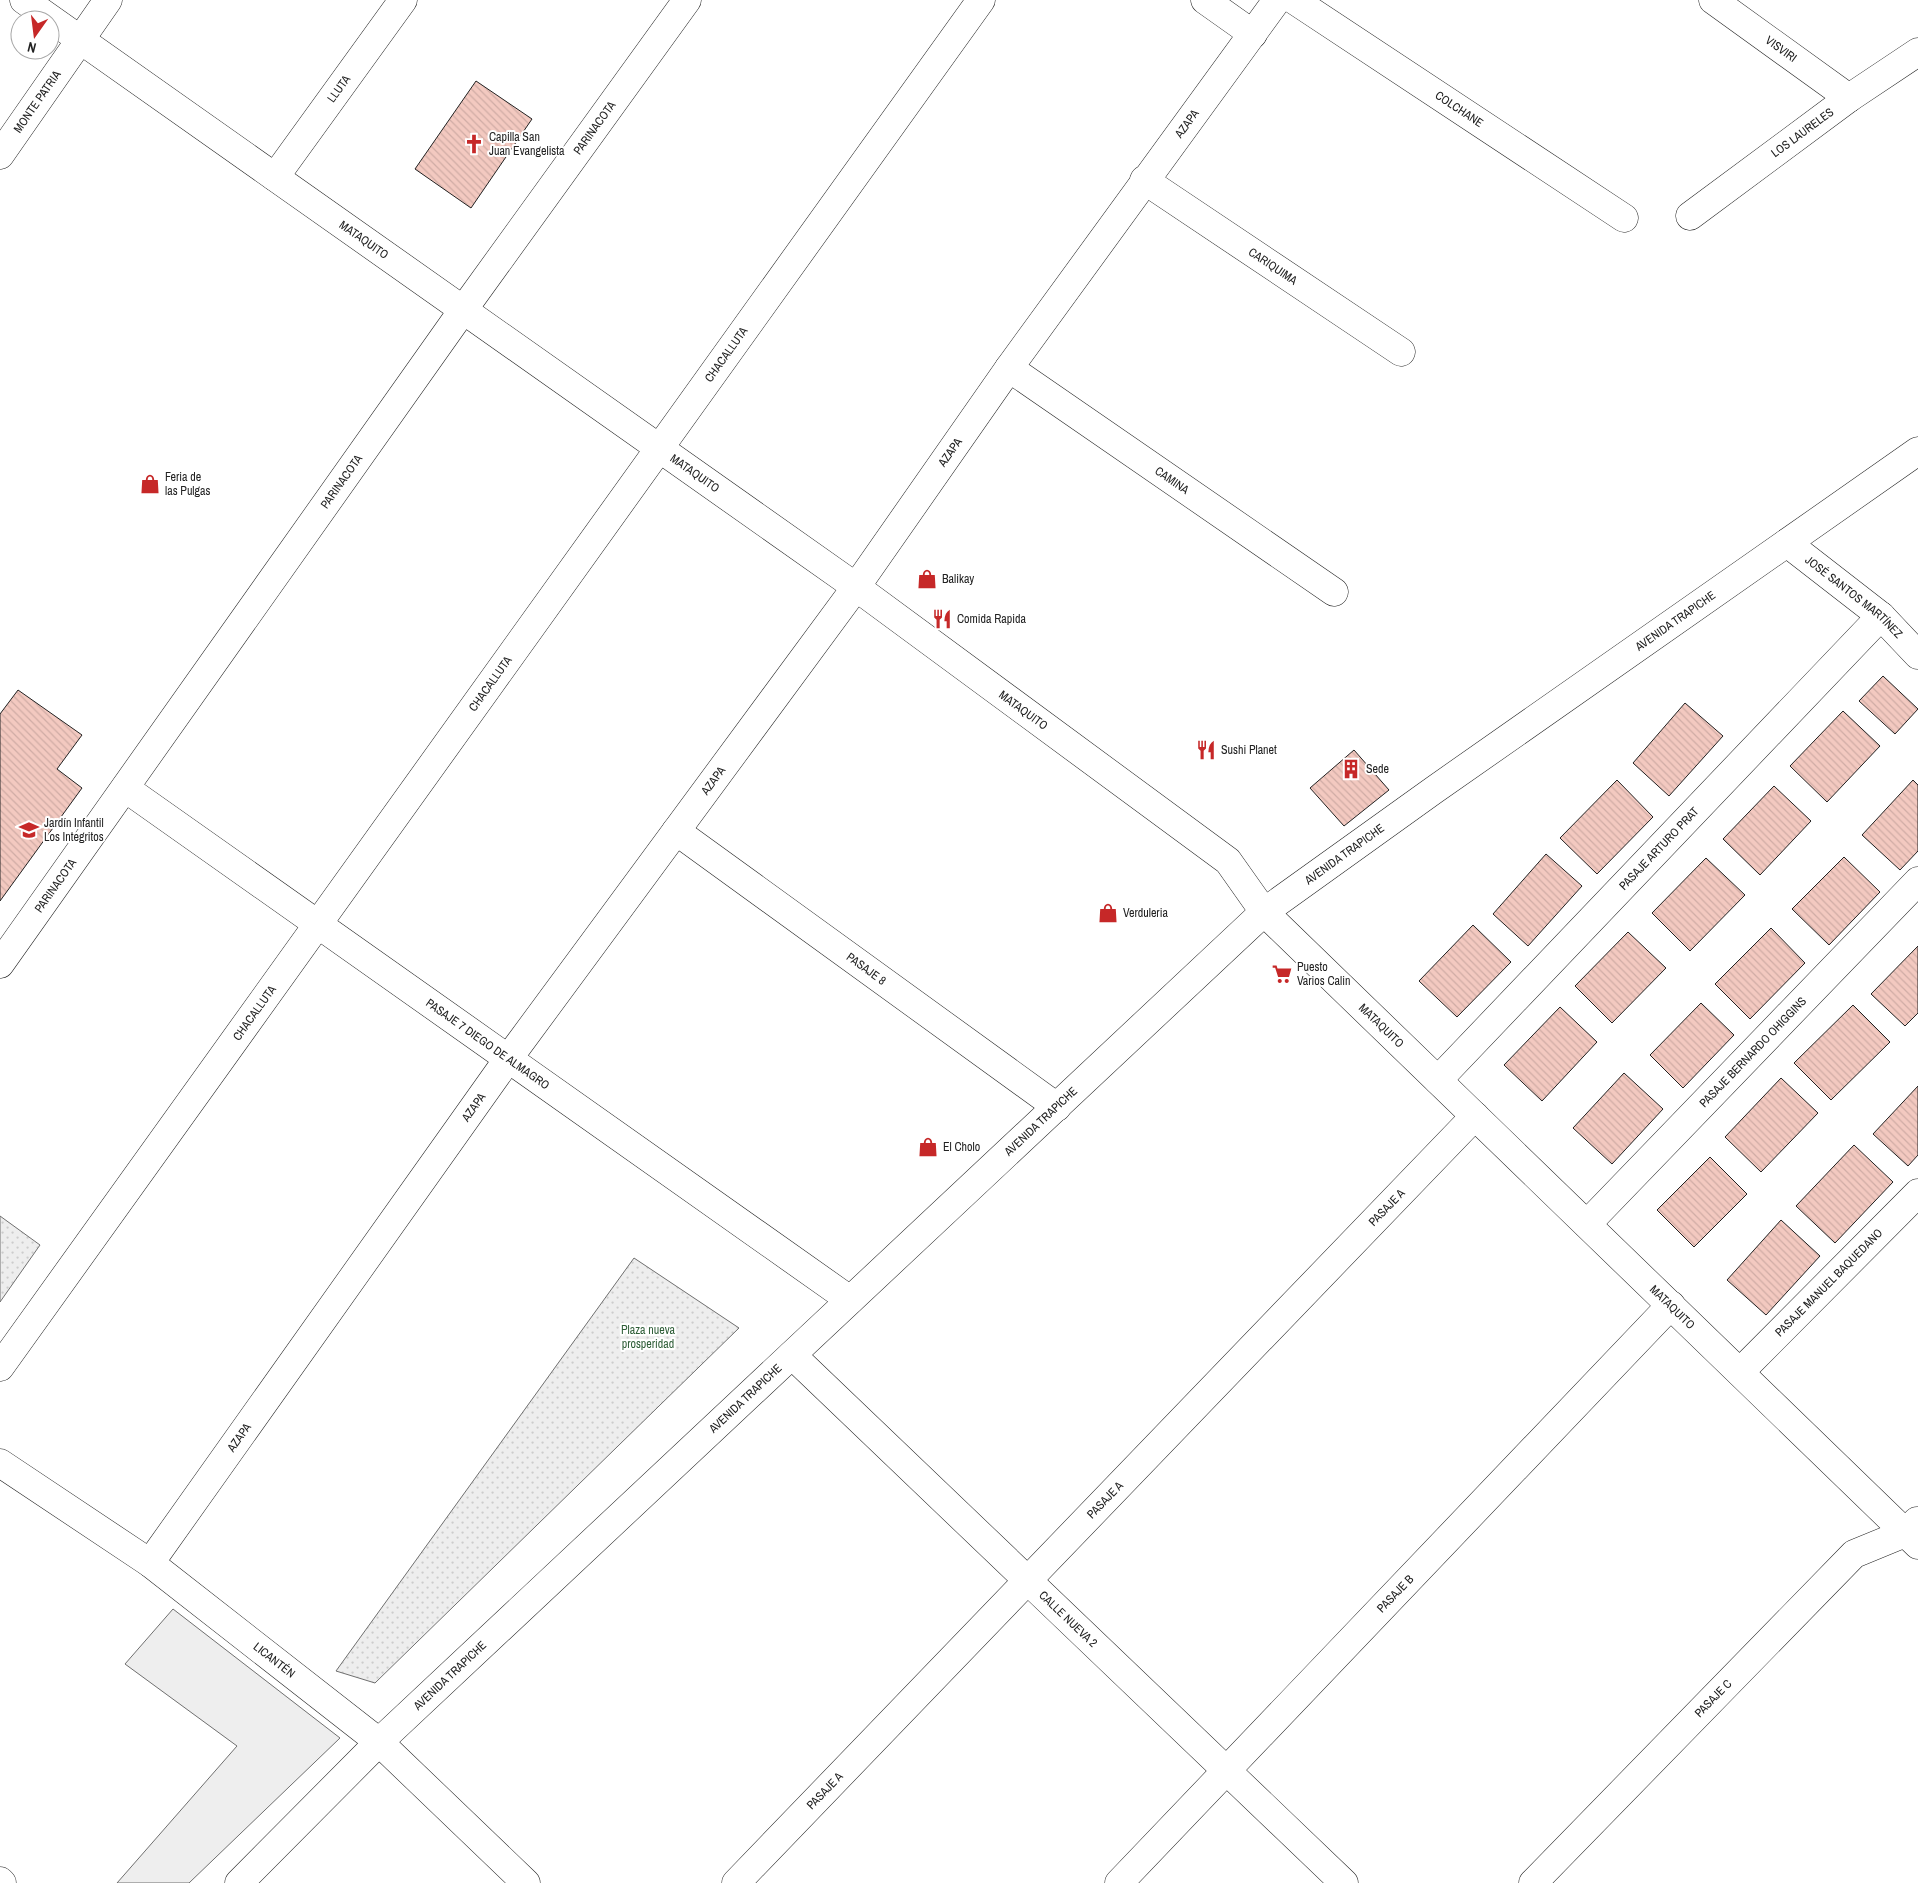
<svg xmlns="http://www.w3.org/2000/svg" width="1918" height="1883" viewBox="0 0 1918 1883" font-family="'Archivo Narrow',sans-serif">
<style>
.grass{fill:#eee;stroke:#6f6f6f}
.park{fill:url(#park-dots);stroke:#6f6f6f}
.building{fill:url(#building-back-hatch);stroke:#222}
.lines{fill:none;stroke-linecap:round;stroke-linejoin:round}
.minor-casing{stroke:#222;stroke-width:29}
.minor{stroke:#fff;stroke-width:28}
.labels{text-anchor:middle;dominant-baseline:central;stroke-width:4;stroke-linejoin:round;paint-order:stroke}
.street-label{font-size:12px;fill:#222;stroke:#fff}
.poi-label{font-size:12px;fill:#222;stroke:#fff;text-anchor:start}
.park-label{font-size:12px;fill:#2f5e38;stroke:#fff}
</style>
<defs>
<pattern id="park-dots" width="8" height="8" patternUnits="userSpaceOnUse" patternTransform="scale(1.25)"><rect width="8" height="8" fill="#eee"/><path d="M2 2h.1M6 6h.1" fill="none" stroke="#ccc" stroke-width="1.8" stroke-linecap="round"/></pattern>
<pattern id="building-back-hatch" width="6" height="6" patternUnits="userSpaceOnUse" patternTransform="scale(1.25)"><rect width="6" height="6" fill="#f3c9c0"/><path d="M-1 5l2 2M0 0l6 6M5-1l2 2" fill="none" stroke="#d0aca5"/></pattern>
</defs>
<rect width="100%" height="100%" fill="#fff"/>
<path class="grass" d="M173,1609L340,1738L189,1883H117L237,1746L125,1664Z"/>
<g class="park">
<path d="M0,1216L40,1245L0,1302Z"/>
<path d="M634,1258L739,1328L375,1683L336,1671Z"/>
</g>
<g class="building">
<path d="M476,81L532,119L471,208L415,169Z"/>
<path d="M1883,676L1918,709L1895,734L1859,701Z"/>
<path d="M18,690L82,735L57,769L82,788L0,901V714Z"/>
<path d="M1685,703L1723,736L1669,796L1633,763Z"/>
<path d="M1843,711L1880,746L1827,802L1790,766Z"/>
<path d="M1354,750L1389,790L1344,826L1310,788Z"/>
<path d="M1617,780L1653,817L1597,874L1560,838Z"/>
<path d="M1913,780L1918,785V851L1900,870L1862,835Z"/>
<path d="M1774,786L1811,821L1760,875L1723,839Z"/>
<path d="M1546,854L1582,886L1528,946L1493,914Z"/>
<path d="M1844,857L1880,892L1829,945L1792,909Z"/>
<path d="M1706,858L1745,895L1690,951L1652,913Z"/>
<path d="M1473,925L1511,962L1457,1017L1419,981Z"/>
<path d="M1771,928L1805,963L1750,1019L1715,984Z"/>
<path d="M1628,932L1666,968L1612,1023L1575,986Z"/>
<path d="M1918,946V1013L1905,1026L1871,994Z"/>
<path d="M1701,1003L1734,1035L1683,1088L1650,1055Z"/>
<path d="M1853,1005L1890,1042L1831,1100L1794,1063Z"/>
<path d="M1560,1007L1597,1042L1542,1101L1504,1065Z"/>
<path d="M1624,1073L1663,1109L1612,1164L1573,1128Z"/>
<path d="M1781,1078L1818,1113L1761,1172L1725,1137Z"/>
<path d="M1918,1086V1155L1908,1166L1873,1134Z"/>
<path d="M1854,1145L1893,1182L1835,1243L1796,1206Z"/>
<path d="M1710,1157L1747,1194L1694,1247L1657,1210Z"/>
<path d="M1781,1220L1820,1256L1766,1315L1727,1280Z"/>
</g>
<g class="lines">
<defs>
<g id="minor">
<path id="s1" d="M24,0L856,587L1228,861L1264,912L1918,1545"/>
<path d="M1205,0L1253,34"/>
<path id="s2" d="M1294,0L1624,218"/>
<path id="s3" d="M1713,0L1849,98"/>
<path id="s4" d="M0,155L108,0"/>
<path id="s5" d="M275,177L403,0"/>
<path id="s6" d="M1144,180L1401,352"/>
<path id="s7" d="M1690,216L1849,98L1918,52"/>
<path id="s8" d="M1009,368L1334,592"/>
<path id="s9" d="M1787,543L1881,616L1918,655"/>
<path id="s10" d="M125,788L850,1300"/>
<path id="s11" d="M676,831L1057,1107"/>
<path id="s12" d="M0,964L463,310L687,0"/>
<path id="s13" d="M1438,1080L1881,616"/>
<path id="s14" d="M1587,1224L1918,881"/>
<path id="s15" d="M792,1355L1344,1883"/>
<path id="s16" d="M0,1367C328,912 653,455 981,0"/>
<path id="s17" d="M1740,1372L1918,1193"/>
<path id="s18" d="M0,1463L150,1563L379,1742L526,1883"/>
<path id="s19" d="M150,1563L508,1059L856,587L1009,368L1277,0"/>
<path d="M0,1881L2,1883"/>
<path id="s20" d="M239,1883L379,1742L1264,912L1434,790L1918,451"/>
<path id="s21" d="M736,1883L1475,1116"/>
<path id="s22" d="M1119,1883L1671,1305"/>
<path id="s23" d="M1533,1883L1854,1554L1905,1533L1917,1521"/>
</g>
</defs>
<use href="#minor" class="minor-casing"/>
<use href="#minor" class="minor"/>
</g>
<defs>
<symbol id="church-bare" viewBox="-9 -9 18 18"><path d="M-1.2-6h2.4v3.5h3.3v2.4h-3.3V6h-2.4V-.1h-3.3v-2.4h3.3Z" fill="#c62828" stroke="#fff" stroke-width="2.5" paint-order="stroke"/></symbol>
<symbol id="shop-bare" viewBox="-9 -9 18 18"><path d="M-5-2.5h2.3a2.7 3.5 0 0 1 5.4 0H5L5.5 6h-11ZM-1.5-2.5h3a1.5 2.3 0 0 0-3 0Z" fill="#c62828" stroke="#fff" stroke-width="2.5" paint-order="stroke"/></symbol>
<symbol id="restaurant-bare" viewBox="-9 -9 18 18"><path d="M-5-6h1v4h1v-4h1v4h1v-4h1v5L-1.5 .5V6h-2V.5L-5-1ZM5-6V6H3V1.5H1.5Q1.5-4 5-6Z" fill="#c62828" stroke="#fff" stroke-width="2.5" paint-order="stroke"/></symbol>
<symbol id="building-bare" viewBox="-9 -9 18 18"><path d="M-4-6H4V6H1V3H-1V6H-4ZM-2.5-4.3h1.7v1.8h-1.7ZM.8-4.3h1.7v1.8H.8ZM-2.5-1h1.7V.8h-1.7ZM.8-1h1.7V.8H.8Z" fill="#c62828" stroke="#fff" stroke-width="2.5" paint-order="stroke"/></symbol>
<symbol id="school-bare" viewBox="-9 -9 18 18"><path d="M0-5L7-2L0 1L-7-2ZM-4 1L0 2.5L4 1V4Q0 6-4 4Z" fill="#c62828" stroke="#fff" stroke-width="2.5" paint-order="stroke"/></symbol>
<symbol id="supermarket-bare" viewBox="-9 -9 18 18"><path d="M-6-5.5h2.5l.6 2H6L4.5 2H-2.5L-4.4-4H-6ZM-1.5 3.2a1.3 1.3 0 1 0 .1 0ZM3 3.2a1.3 1.3 0 1 0 .1 0Z" fill="#c62828" stroke="#fff" stroke-width="2.5" paint-order="stroke"/></symbol>
</defs>
<g fill-rule="evenodd">
<use href="#church-bare" x="460" y="130" width="28" height="28"/>
<use href="#shop-bare" x="136" y="470" width="28" height="28"/>
<use href="#shop-bare" x="913" y="565" width="28" height="28"/>
<use href="#restaurant-bare" x="928" y="605" width="28" height="28"/>
<use href="#restaurant-bare" x="1192" y="736" width="28" height="28"/>
<use href="#building-bare" x="1337" y="755" width="28" height="28"/>
<use href="#school-bare" x="15" y="816" width="28" height="28"/>
<use href="#shop-bare" x="1094" y="899" width="28" height="28"/>
<use href="#supermarket-bare" x="1268" y="960" width="28" height="28"/>
<use href="#shop-bare" x="914" y="1133" width="28" height="28"/>
</g>
<g class="labels">
<g class="street-label">
<text stroke="none"><textPath href="#s3" startOffset="84">VISVIRI</textPath></text>
<text stroke="none"><textPath href="#s5" startOffset="109">LLUTA</textPath></text>
<text stroke="none"><textPath href="#s4" startOffset="65">MONTE PATRIA</textPath></text>
<text stroke="none"><textPath href="#s2" startOffset="198">COLCHANE</textPath></text>
<text stroke="none"><textPath href="#s19" startOffset="1774">AZAPA</textPath></text>
<text stroke="none"><textPath href="#s12" startOffset="1026">PARINACOTA</textPath></text>
<text stroke="none"><textPath href="#s7" startOffset="140">LOS LAURELES</textPath></text>
<text stroke="none"><textPath href="#s1" startOffset="416">MATAQUITO</textPath></text>
<text stroke="none"><textPath href="#s6" startOffset="155">CARIQUIMA</textPath></text>
<text stroke="none"><textPath href="#s16" startOffset="1246">CHACALLUTA</textPath></text>
<text stroke="none"><textPath href="#s19" startOffset="1369">AZAPA</textPath></text>
<text stroke="none"><textPath href="#s1" startOffset="821">MATAQUITO</textPath></text>
<text stroke="none"><textPath href="#s8" startOffset="198">CAMINA</textPath></text>
<text stroke="none"><textPath href="#s12" startOffset="591">PARINACOTA</textPath></text>
<text stroke="none"><textPath href="#s9" startOffset="86">JOSÉ SANTOS MARTÍNEZ</textPath></text>
<text stroke="none"><textPath href="#s20" startOffset="1916">AVENIDA TRAPICHE</textPath></text>
<text stroke="none"><textPath href="#s16" startOffset="841">CHACALLUTA</textPath></text>
<text stroke="none"><textPath href="#s1" startOffset="1226">MATAQUITO</textPath></text>
<text stroke="none"><textPath href="#s19" startOffset="964">AZAPA</textPath></text>
<text stroke="none"><textPath href="#s13" startOffset="320">PASAJE ARTURO PRAT</textPath></text>
<text stroke="none"><textPath href="#s20" startOffset="1511">AVENIDA TRAPICHE</textPath></text>
<text stroke="none"><textPath href="#s12" startOffset="96">PARINACOTA</textPath></text>
<text stroke="none"><textPath href="#s11" startOffset="235">PASAJE 8</textPath></text>
<text stroke="none"><textPath href="#s16" startOffset="436">CHACALLUTA</textPath></text>
<text stroke="none"><textPath href="#s1" startOffset="1706">MATAQUITO</textPath></text>
<text stroke="none"><textPath href="#s10" startOffset="444">PASAJE 7 DIEGO DE ALMAGRO</textPath></text>
<text stroke="none"><textPath href="#s14" startOffset="239">PASAJE BERNARDO OHIGGINS</textPath></text>
<text stroke="none"><textPath href="#s19" startOffset="559">AZAPA</textPath></text>
<text stroke="none"><textPath href="#s20" startOffset="1106">AVENIDA TRAPICHE</textPath></text>
<text stroke="none"><textPath href="#s21" startOffset="938">PASAJE A</textPath></text>
<text stroke="none"><textPath href="#s17" startOffset="126">PASAJE MANUEL BAQUEDANO</textPath></text>
<text stroke="none"><textPath href="#s1" startOffset="2111">MATAQUITO</textPath></text>
<text stroke="none"><textPath href="#s20" startOffset="701">AVENIDA TRAPICHE</textPath></text>
<text stroke="none"><textPath href="#s19" startOffset="154">AZAPA</textPath></text>
<text stroke="none"><textPath href="#s21" startOffset="532">PASAJE A</textPath></text>
<text stroke="none"><textPath href="#s22" startOffset="400">PASAJE B</textPath></text>
<text stroke="none"><textPath href="#s15" startOffset="382">CALLE NUEVA 2</textPath></text>
<text stroke="none"><textPath href="#s18" startOffset="338">LICANTÉN</textPath></text>
<text stroke="none"><textPath href="#s20" startOffset="296">AVENIDA TRAPICHE</textPath></text>
<text stroke="none"><textPath href="#s23" startOffset="258">PASAJE C</textPath></text>
<text stroke="none"><textPath href="#s21" startOffset="128">PASAJE A</textPath></text>
</g>
<g class="poi-label">
<text x="489" y="137">Capilla San<tspan x="489" dy="14">Juan Evangelista</tspan></text>
<text x="165" y="477">Feria de<tspan x="165" dy="14">las Pulgas</tspan></text>
<text x="942" y="579">Balikay</text>
<text x="957" y="619">Comida Rapida</text>
<text x="1221" y="750">Sushi Planet</text>
<text x="1366" y="769">Sede</text>
<text x="44" y="823">Jardín Infantil<tspan x="44" dy="14">Los Integritos</tspan></text>
<text x="1123" y="913">Verduleria</text>
<text x="1297" y="967">Puesto<tspan x="1297" dy="14">Varios Calin</tspan></text>
<text x="943" y="1147">El Cholo</text>
</g>
<g class="park-label">
<text x="648" y="1330">Plaza nueva<tspan x="648" dy="14">prosperidad</tspan></text>
</g>
</g>
<g transform="translate(35 35) rotate(194)"><circle r="24" fill="#ffffff" stroke="#a7a7a7"/>
<path d="M0-4L9 19L0 12L-9 19Z" fill="#c62828"/>
<text y="-8" font-size="14" font-weight="bold" text-anchor="middle" fill="#222222">N</text>
</g>
</svg>
